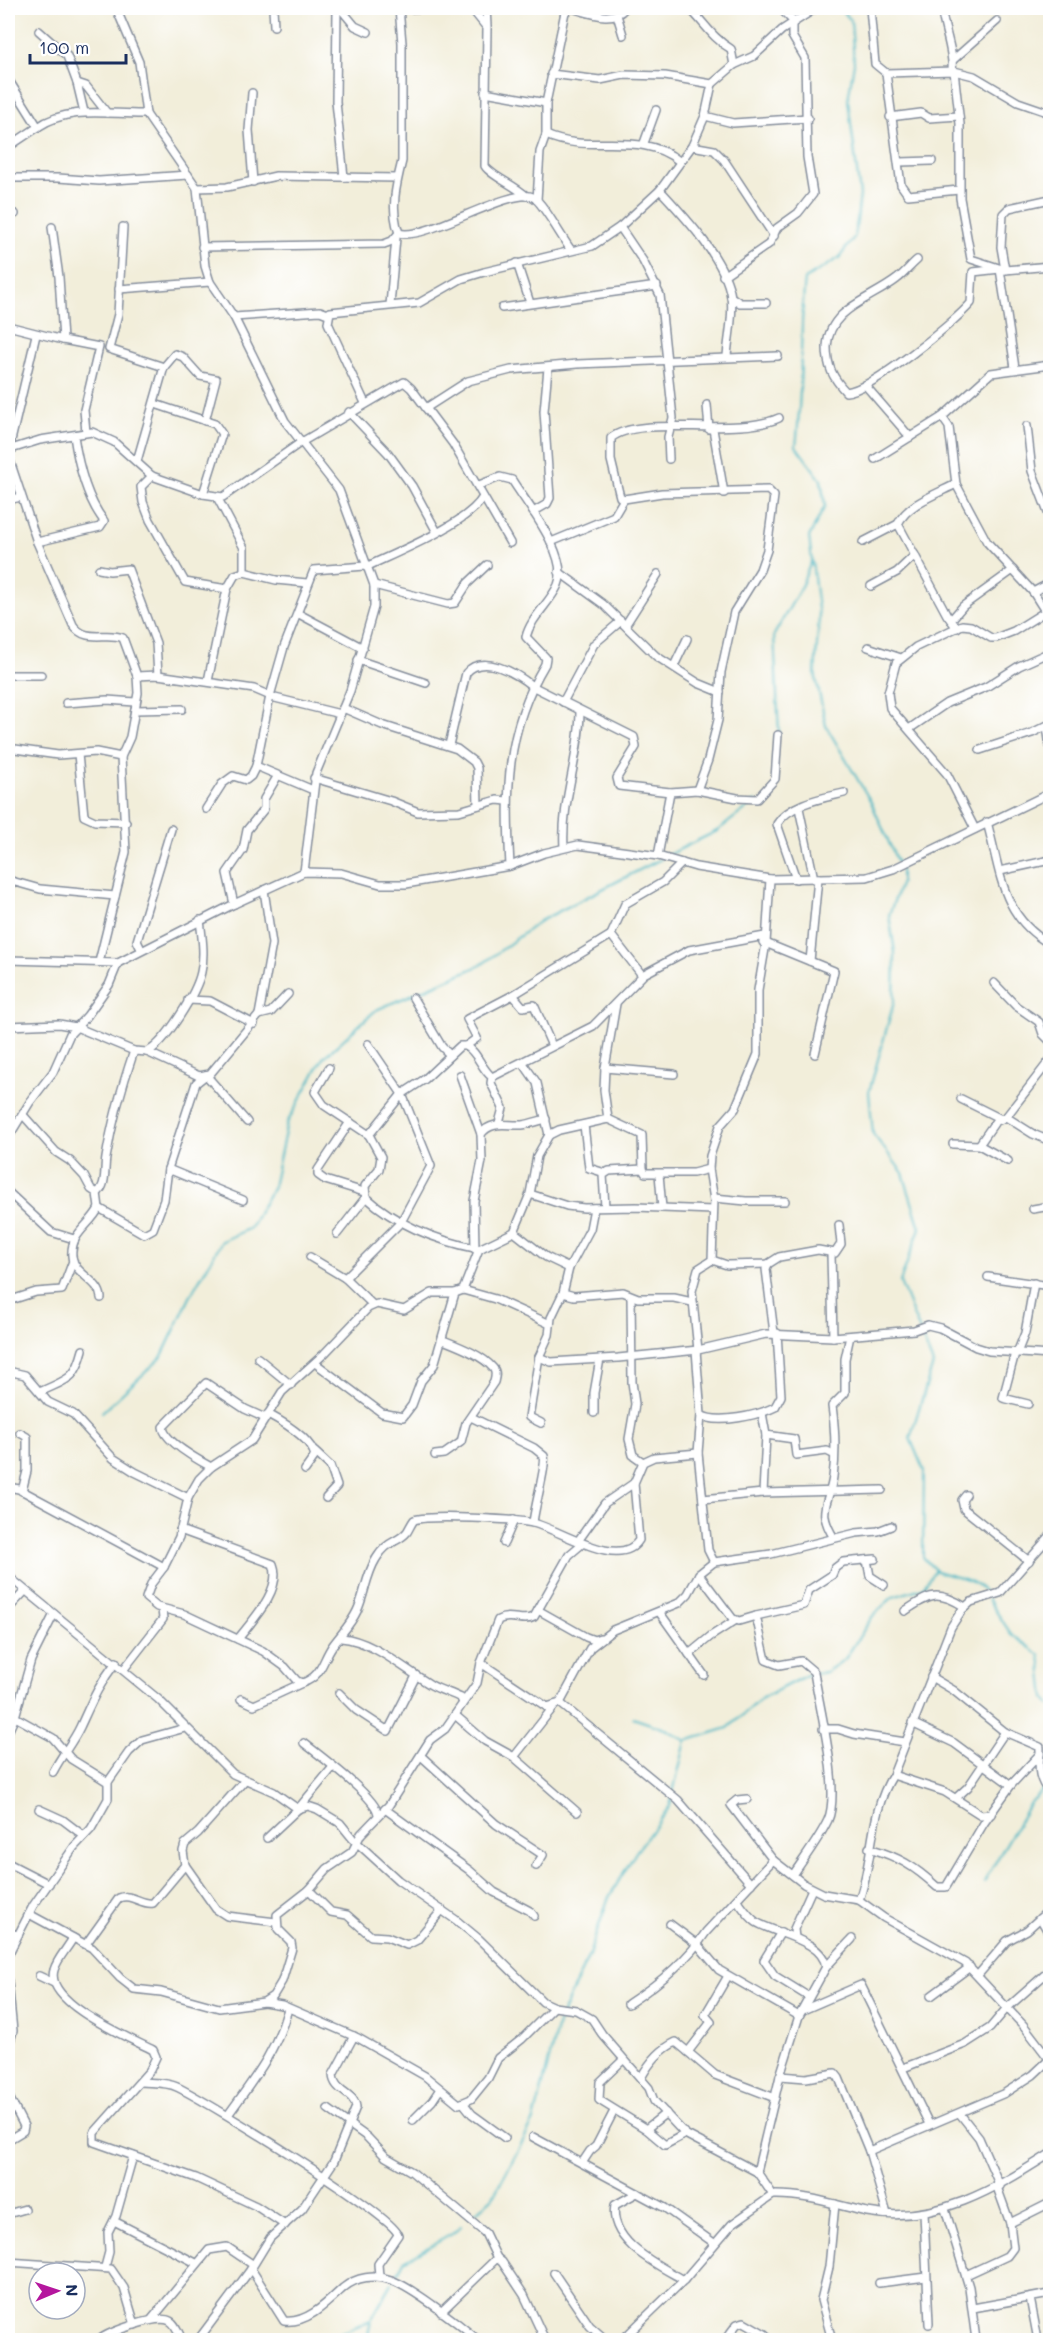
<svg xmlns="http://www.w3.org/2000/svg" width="1058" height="2348" viewBox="0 0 1058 2348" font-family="Mali,sans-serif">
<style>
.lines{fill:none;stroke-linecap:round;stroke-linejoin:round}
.stream{stroke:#4ab7c5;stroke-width:2}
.minor-casing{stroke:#868e9c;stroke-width:10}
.minor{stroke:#fff;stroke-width:7}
</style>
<rect width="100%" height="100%" fill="#fff"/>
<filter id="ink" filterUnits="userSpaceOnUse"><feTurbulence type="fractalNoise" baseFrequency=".0167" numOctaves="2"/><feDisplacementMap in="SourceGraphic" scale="12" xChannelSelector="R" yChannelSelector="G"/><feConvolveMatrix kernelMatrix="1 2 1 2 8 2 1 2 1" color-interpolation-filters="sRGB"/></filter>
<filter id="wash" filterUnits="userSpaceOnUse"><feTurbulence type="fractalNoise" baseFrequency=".008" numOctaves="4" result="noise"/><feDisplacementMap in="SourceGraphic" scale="24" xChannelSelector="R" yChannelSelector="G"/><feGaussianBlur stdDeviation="1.35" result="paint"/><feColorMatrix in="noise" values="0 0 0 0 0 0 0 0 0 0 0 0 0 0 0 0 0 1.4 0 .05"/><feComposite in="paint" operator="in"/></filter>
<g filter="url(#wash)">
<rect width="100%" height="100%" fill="#f2eeda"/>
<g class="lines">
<g class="stream">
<path d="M839,8L851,20L854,63L848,100L860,195L855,236L839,258L805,279C799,334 803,388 796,446L821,480L825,506L809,537L819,617L815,673L826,726L871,802L901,870V882L889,915L895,953L894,1002L869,1092L873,1134L903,1173L920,1228L900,1282L933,1364L910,1438L924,1471L923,1557C927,1561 932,1568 937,1571C953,1578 976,1577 985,1594"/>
<path d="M779,733L774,635L800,589L811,562"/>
<path d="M666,856L717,831L756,801"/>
<path d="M102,1412L161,1358L193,1291L222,1241L250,1228L273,1187L287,1123L323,1058L376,1010L481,965L540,921L661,859"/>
<path d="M988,1599L1011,1634L1040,1655L1045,1698L1050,1705"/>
<path d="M633,1718L668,1730L686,1741L728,1728L762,1698L807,1675L826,1672L845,1659L872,1617L884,1605L893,1597L922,1588L935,1570"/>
<path d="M673,1792L686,1741"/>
<path d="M984,1882L1031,1801L1050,1783"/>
<path d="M473,2215L493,2197L534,2120L559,2020L589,1955L608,1899L636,1852L670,1806L672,1798"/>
<path d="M395,2278L404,2261L452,2234L461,2226"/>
<path d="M324,2340L371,2320"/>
<path d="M367,2340L371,2320L392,2283"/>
</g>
</g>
</g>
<g filter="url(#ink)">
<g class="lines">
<defs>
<g id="minor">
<path d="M116,8L139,62L146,114L197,188L205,266L210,282L234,317L285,421L339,490L374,585V607L350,691L316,773L304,872"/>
<path d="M273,8L274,26"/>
<path d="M337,8L336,102L344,177"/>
<path d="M340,8L355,26L368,32"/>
<path d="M471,8L487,28L485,166C491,176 515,185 526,196"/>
<path d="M486,8L487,26"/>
<path d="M689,8C704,22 712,38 731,49L734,65"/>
<path d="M780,8L794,22"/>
<path d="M870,8L875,64L886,73L901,185L908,195L959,190"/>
<path d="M400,9L429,8"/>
<path d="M942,13C945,32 954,54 952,71"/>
<path d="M617,15L623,35"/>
<path d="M39,31L67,56L77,83"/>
<path d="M953,60L997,21"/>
<path d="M954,71L960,124V198L971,259L1005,270L1050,266"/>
<path d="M886,73L954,71L974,76L1018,102L1050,113"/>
<path d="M551,74L600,80L624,75L665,76L712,84L734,65L754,56L782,30L816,8"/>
<path d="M8,79L38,127C69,105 111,115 146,114"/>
<path d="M485,92L546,103"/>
<path d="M252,93L249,130L253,182"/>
<path d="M84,112L77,83L86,86L107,113"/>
<path d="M705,116L733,123L808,118"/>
<path d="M890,117L921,113L929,118L959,116"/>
<path d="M546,135C590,155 640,129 679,161"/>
<path d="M644,143L656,110"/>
<path d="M692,146L714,150L724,160L774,236"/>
<path d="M8,147L38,127"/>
<path d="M900,162L932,161"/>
<path d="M8,178H58L99,181L188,175"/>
<path d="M197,188L227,187L276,176L397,178"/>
<path d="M660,190C684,216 726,260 731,297C734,315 728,338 727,357"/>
<path d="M537,200L540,152L546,135V103L565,12L571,8C588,12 612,24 625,8"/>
<path d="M8,214H15"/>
<path d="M123,227L118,314L109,349L164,367L137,461"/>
<path d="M620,227L643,261L660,295L673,418L668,437L669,459"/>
<path d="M399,233C390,209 396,185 402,161V43L399,8"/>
<path d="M399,233C424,242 510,187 533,197C542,201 563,240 571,250"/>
<path d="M202,247L384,244L392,241L399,233"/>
<path d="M917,260C910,266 904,274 897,279C870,300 829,308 827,347C827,367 833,378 846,392C871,390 953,324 971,303L973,272L1000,269"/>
<path d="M517,263L530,303"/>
<path d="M1000,269L1015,368"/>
<path d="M1005,270L1001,247L1003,214L1009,208L1050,199"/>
<path d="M723,276L769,244L777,228L798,213L813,194L807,157L805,58L792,36V24"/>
<path d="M119,289L210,282"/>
<path d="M731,297L740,303H766"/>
<path d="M390,305L396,238"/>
<path d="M502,308L657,286"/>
<path d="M234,317L320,311L328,314"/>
<path d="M8,326L63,340L59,277L52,227"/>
<path d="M36,335L9,449L10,461L37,542L73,625C86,644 106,631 123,638L137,676L138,693L130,737L121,757L126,852L99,962"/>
<path d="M63,340L99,347L84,410L86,432"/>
<path d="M164,367L175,354L183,357L200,376L216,379L205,421"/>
<path d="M865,385L910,437"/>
<path d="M365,403L328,323L330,312L419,303L461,279L484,272L592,246L620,227L660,190L692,146L705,116L712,84"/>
<path d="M155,404L215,424L222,434L203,494"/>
<path d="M707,405L709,429"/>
<path d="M426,408L468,381L511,370L577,364L778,356"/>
<path d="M349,412L388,453L412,486L437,532"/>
<path d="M942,417L949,427L956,484L987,542L1033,592L1050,619"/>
<path d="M1027,426L1032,471L1050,518"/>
<path d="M713,429L724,493"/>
<path d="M8,450L40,440L92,432L114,442L152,476L203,494L223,497L300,443L404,382L411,388L453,444L510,543"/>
<path d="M875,459L942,417L991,373L1050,365"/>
<path d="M152,476L141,487L143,502L150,520L185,582L227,589"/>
<path d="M479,485L500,477L512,480C526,503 570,556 558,585C550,603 531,617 526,637L546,658L545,664C505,731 506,791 510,866"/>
<path d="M217,497L244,548V572L276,580L307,583"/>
<path d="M624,499L662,493L768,490L774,496L767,550L760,570L734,612L721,672L718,720L708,760L697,790"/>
<path d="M624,499L620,497L611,460V438C640,414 735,438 779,418"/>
<path d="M8,500L21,497"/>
<path d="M533,512L547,504L550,498L544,411L548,368"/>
<path d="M898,524C907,504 937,494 956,484"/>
<path d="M37,542L100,527L104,521C87,499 78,463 74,436"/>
<path d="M551,542L614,516L624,499"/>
<path d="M863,542L898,524L947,615L957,628"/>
<path d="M366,567C395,553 468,524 483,497"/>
<path d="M99,569L110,571L128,569L156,643L158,675"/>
<path d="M559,572L603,604L656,656L698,683L720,692"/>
<path d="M374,585L448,604L455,603L468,583L487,565"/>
<path d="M871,586L897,572L915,555"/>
<path d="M1033,592L1050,583"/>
<path d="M299,614L363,648"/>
<path d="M951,620L963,606L1013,570"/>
<path d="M626,624L658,574"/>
<path d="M868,647L901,658"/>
<path d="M358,660L426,683"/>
<path d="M674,666L687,639"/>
<path d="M8,675H41"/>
<path d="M137,676L158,675L254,689L275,698L340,714"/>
<path d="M208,681L227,589L235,575L244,572"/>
<path d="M563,702L594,644L621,621"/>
<path d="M66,703L107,700L135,702"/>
<path d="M343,708L382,725L457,749L474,762L477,768L478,805"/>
<path d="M135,710L182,709"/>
<path d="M1047,726L1050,747"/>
<path d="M909,729L947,703L986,687L1019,666L1050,652"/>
<path d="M449,745L466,673C482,653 516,673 532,686L634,737L636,747L617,778L619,786L670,792L697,790L737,798L757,799L775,779L778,735"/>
<path d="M8,748L58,755L96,752L121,757"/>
<path d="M980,750L1032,733L1050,724"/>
<path d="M78,754L84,816L95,821L126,822"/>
<path d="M314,778L391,801L418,812L459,811L497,800L507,801"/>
<path d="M313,790L256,766L270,696L284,647L314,570L365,566"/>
<path d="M799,808L814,879"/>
<path d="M206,809L222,784L233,776L246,780L251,776L256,766"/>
<path d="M987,822C1001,873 1001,916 1050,944"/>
<path d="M975,829L947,774L890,708L888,693L896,663L916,647L962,625L971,626L991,638H996L1014,631L1046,611"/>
<path d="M564,847C561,801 580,757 580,711"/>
<path d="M658,856L670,792"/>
<path d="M1000,871L1050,860"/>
<path d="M796,879L777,824C790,803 823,798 844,793"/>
<path d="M8,880L40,889L115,896"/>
<path d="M234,904L227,873L243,850L247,830L264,809V799L277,777"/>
<path d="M763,942L834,971L815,1054"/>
<path d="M141,949L137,941L171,829"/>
<path d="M8,960L118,963L234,904L304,872L341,873L380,884H406L510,866L544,853L578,845L658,856L696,867L770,879L867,877L893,869L1050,793"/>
<path d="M810,961L818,878"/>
<path d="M642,975L611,935L625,904L663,882L682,863"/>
<path d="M994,983L1016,1006L1039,1022L1043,1034L1050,1041"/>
<path d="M513,995L611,935"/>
<path d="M413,998L442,1047L450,1055"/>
<path d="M188,1000L210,1001L254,1024"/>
<path d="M259,1015L272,944L264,890"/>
<path d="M8,1026L59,1024L76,1027L134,1051L147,1052L199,1076L210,1074L259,1015L271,1012L288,994"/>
<path d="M466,1046C478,1052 481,1069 492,1077L491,1083L503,1108L499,1123"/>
<path d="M147,1052C165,1044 197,992 201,972C205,955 202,937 200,920"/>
<path d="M523,1063L537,1083L549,1135"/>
<path d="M329,1068L315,1092L324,1105L369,1135L381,1157L379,1169L365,1186L366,1197C398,1226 438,1241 479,1249"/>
<path d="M605,1068L674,1074"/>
<path d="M460,1075L481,1134"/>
<path d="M492,1077L593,1026L644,974L689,950L765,936"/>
<path d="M961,1099L1001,1119"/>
<path d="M23,1115L56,1152L70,1161L84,1176L91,1189L97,1193L99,1208C90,1226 70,1233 72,1256C73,1274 100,1280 101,1298"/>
<path d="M1006,1117L1033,1134L1050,1141"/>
<path d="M608,1119L604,1090L605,1068L616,1004"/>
<path d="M350,1122L318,1170V1175L325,1180L364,1192"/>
<path d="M584,1125L589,1168L605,1173"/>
<path d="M369,1135L402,1094L425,1079L460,1046H466L477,1038L467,1019L513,995L523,1007L534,1005L552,1046"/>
<path d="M8,1138L30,1102L53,1072L70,1034L87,1016L109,985L118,963"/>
<path d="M953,1144L979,1145L1008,1161"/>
<path d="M979,1145L995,1122L1006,1117L1050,1060"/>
<path d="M168,1169L243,1200"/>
<path d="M659,1174L662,1208"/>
<path d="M8,1192L51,1232L74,1239"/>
<path d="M97,1193C107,1186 104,1169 106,1158C112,1122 122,1086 134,1051"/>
<path d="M530,1194L567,1206L584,1208L636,1207L713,1210"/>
<path d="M714,1198L746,1201H785"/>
<path d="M605,1207L603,1175L609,1171L643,1169"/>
<path d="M99,1208L144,1234L153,1229L164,1200L168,1169L196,1083L206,1075L247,1122"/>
<path d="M1033,1209L1050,1206"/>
<path d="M514,1232L546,1257L569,1268"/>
<path d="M337,1234L366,1197"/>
<path d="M475,1249L474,1201L482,1161L481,1134C492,1120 506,1126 522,1125C530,1124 538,1121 546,1119"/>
<path d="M831,1254L833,1337"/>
<path d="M310,1257L345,1278L373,1305"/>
<path d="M712,1260L727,1265L768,1264L779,1257L818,1250L835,1253L841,1244L839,1225"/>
<path d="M768,1264L766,1269L774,1333"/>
<path d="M988,1277L1050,1286"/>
<path d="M345,1278L401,1222L431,1166L402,1094L368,1044"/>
<path d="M463,1290L495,1299L550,1324"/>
<path d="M563,1293L574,1296L623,1292L638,1298H674L692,1302"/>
<path d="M631,1297L632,1382L635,1404L629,1439L633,1455L643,1462"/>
<path d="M8,1301L36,1292L62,1290L73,1261"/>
<path d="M696,1350L701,1415L698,1453L708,1550L714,1562"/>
<path d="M698,1350L692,1291L698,1269L712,1260L714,1200L709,1169L710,1156L720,1126L735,1109L758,1054V990L766,943L770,879"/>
<path d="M1015,1353L1003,1398L1028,1404"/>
<path d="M1017,1353L1025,1333L1034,1283"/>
<path d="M539,1357L551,1362L618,1358L698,1350L766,1334L833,1337L914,1330L928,1325L940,1328L976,1347L989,1351L1050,1355"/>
<path d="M258,1358L291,1385"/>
<path d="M315,1363L382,1413L403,1417L412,1405L421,1381L434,1365L455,1293"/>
<path d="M8,1371L25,1375L48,1402L73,1414L113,1458L135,1472L188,1498"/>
<path d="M40,1392C67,1379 75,1381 83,1350"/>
<path d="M594,1413V1393L600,1359"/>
<path d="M762,1413L766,1435L794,1439L796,1455L827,1451L833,1454"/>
<path d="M268,1414C283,1422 311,1438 315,1456L305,1470"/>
<path d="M701,1415C717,1425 759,1415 775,1407L781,1396L777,1333"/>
<path d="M471,1417L534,1448L544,1456C547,1464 534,1509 533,1523"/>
<path d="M541,1423L529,1417L539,1357L549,1335L551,1318L563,1293L569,1268L590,1229L594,1208"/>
<path d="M20,1433L27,1437V1471L22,1491"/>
<path d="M315,1452L330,1466L337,1486L326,1498"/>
<path d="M698,1453L654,1457L643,1462L634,1483L639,1540C620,1571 559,1529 533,1523C514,1519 431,1515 414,1520C411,1524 409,1529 407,1532C398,1543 387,1540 376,1559C366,1575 365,1594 357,1611C351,1624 341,1634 333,1645C322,1660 323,1676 302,1683L297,1681L285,1667L263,1651L184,1614L157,1607L146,1598L151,1584L164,1567L179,1537L188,1498L199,1479L211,1467L252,1440L282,1392L324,1354L368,1308L377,1304L404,1310L432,1293H455L463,1290L479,1249L514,1232L530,1194L537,1156L549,1135L559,1130L608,1119L642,1135L643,1169L645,1173H693L709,1169"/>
<path d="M435,1455L444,1454L461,1442L466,1423L494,1382C495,1378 497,1372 493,1368C482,1355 458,1346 443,1340"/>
<path d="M211,1467C198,1460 164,1441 163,1427L206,1383L245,1409L265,1418"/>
<path d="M8,1487L19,1489L164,1567"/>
<path d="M763,1493L766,1435"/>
<path d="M966,1495L962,1500L964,1509L1029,1561"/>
<path d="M703,1499L763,1493L882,1490"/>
<path d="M180,1530L273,1564C283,1589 252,1621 238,1639"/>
<path d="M834,1538C816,1509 829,1505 833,1477C836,1455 835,1428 832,1406L845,1393V1359L850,1336"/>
<path d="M578,1541L605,1503L634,1483"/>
<path d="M504,1543L514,1520"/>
<path d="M867,1560L870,1576L884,1585"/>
<path d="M699,1574L733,1619L739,1621L756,1616L766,1660L779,1665L801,1661L814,1672C819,1706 841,1791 828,1820C819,1839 805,1857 793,1875"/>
<path d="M8,1576L158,1699L233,1774L274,1792L298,1809L308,1806L317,1809L340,1823L353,1839L398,1880L456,1920L479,1939L543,2002L554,2007L576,2010L592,2019L602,2034L649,2088L654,2101L685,2134L757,2172L773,2195C805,2194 836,2205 867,2212C936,2225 995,2189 1050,2154"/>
<path d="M8,1609L25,1591"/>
<path d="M538,1610L586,1637L594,1640L600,1638"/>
<path d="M905,1611C930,1594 938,1590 965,1607"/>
<path d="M660,1613L704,1675"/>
<path d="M756,1616L804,1605L809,1590L832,1575L835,1568L843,1562L875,1559"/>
<path d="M341,1638C372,1640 404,1669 431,1685C440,1690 451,1693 461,1698L462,1701"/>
<path d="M689,1654L711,1636L736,1620"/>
<path d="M481,1663L547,1707L560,1703L678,1800L751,1884"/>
<path d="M124,1669L163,1619L162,1609"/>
<path d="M339,1693L356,1710L388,1731L416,1676"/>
<path d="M241,1699L254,1705L302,1683"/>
<path d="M560,1703L590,1648L613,1630L679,1603L688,1594L699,1574L714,1562L771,1554L856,1533L878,1531L891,1526"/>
<path d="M8,1713L53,1738L71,1759L108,1782"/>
<path d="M455,1715L485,1741L514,1757L577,1812"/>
<path d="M912,1723L954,1743L1011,1785"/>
<path d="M823,1729H838L854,1734L905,1742"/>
<path d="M8,1732L15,1717L31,1660L54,1614"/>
<path d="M304,1743C319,1755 376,1797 378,1814"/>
<path d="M1040,1754C1038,1770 1039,1781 1050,1793"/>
<path d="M421,1756L496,1824L543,1855L536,1866"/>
<path d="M514,1757L555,1705"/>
<path d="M53,1772C61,1756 73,1742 80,1727C92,1701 98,1686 116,1662"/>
<path d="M893,1775L945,1792L981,1815L991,1814"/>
<path d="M956,1798L968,1787L1005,1732"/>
<path d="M747,1799L737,1800L731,1805L773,1860L804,1884L824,1894L859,1900L884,1918L965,1963L1024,2026L1050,2060"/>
<path d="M39,1809L63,1820L84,1836"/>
<path d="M385,1809L469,1870L494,1892L530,1911L534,1916"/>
<path d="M267,1838L298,1809L333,1767"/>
<path d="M869,1848C899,1857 914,1866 937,1887H946L984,1823L1011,1785L1040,1754V1747L1005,1732L953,1690L931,1677"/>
<path d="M8,1863L49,1884"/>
<path d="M185,1865L216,1909L227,1916L276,1922"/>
<path d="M309,1890L331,1912L347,1915L371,1936L387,1937L407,1945L417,1940L442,1910"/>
<path d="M737,1900C743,1908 748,1916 756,1922C775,1934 823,1940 826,1967"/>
<path d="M859,1900C874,1859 869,1813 893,1775L951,1627L962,1610L971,1602L1000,1593L1050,1536"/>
<path d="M29,1914L92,1948L120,1978L134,1989L161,1992L219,2008L264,2002L273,1996L282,1981L292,1948L291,1942L278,1929L277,1915L309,1890L327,1869L352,1852L361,1834L389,1805L430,1740L445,1729L477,1683L481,1663L498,1620C510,1613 523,1623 534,1617L569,1555L582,1544"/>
<path d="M1040,1918L1050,1935"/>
<path d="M670,1924L698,1945L719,1970L799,2016"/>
<path d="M8,1932L17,1935"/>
<path d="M781,1932L764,1960L775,1976L809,1997"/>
<path d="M73,1938C67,1949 57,1959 54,1970C44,2003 130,2038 153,2050L156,2057L150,2070L94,2133V2142L196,2178L256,2206L285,2225"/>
<path d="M795,1938L794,1929L812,1889"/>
<path d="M86,1944L119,1898C132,1893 141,1905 153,1903L185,1865L183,1851L185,1844L198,1833L245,1780"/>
<path d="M8,1955L33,1906L74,1847L91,1829L108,1799V1782L129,1752L142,1740L185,1728"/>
<path d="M978,1975L1007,1941L1027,1930L1050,1909"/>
<path d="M39,1976L54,1983"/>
<path d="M8,1981L13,2031L8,2048"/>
<path d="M931,1996L970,1967"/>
<path d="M264,2002L282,2005L358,2038L425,2076L459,2104L471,2099L488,2078L498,2058L522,2039L554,2007"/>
<path d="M628,2004C657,1985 687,1961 706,1932L773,1860"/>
<path d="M803,2010L861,1985L929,2124"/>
<path d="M688,2052L715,2075L775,2098"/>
<path d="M623,2060L600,2082L599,2100L646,2129L665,2145L685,2134"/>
<path d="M903,2068L965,2044L990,2028L1006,2009L1050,1970"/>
<path d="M780,2076L806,2078L835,2073L839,2078L869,2151L887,2214"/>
<path d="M641,2078C649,2063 661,2049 676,2042L688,2052L711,2022L705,2015L728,1976"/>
<path d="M141,2082C152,2083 167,2082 177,2087C205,2100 395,2216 398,2235L378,2264L379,2277"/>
<path d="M8,2095L24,2126L23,2131L8,2140"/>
<path d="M464,2104L472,2114L505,2138"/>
<path d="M328,2109L367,2137L386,2157L412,2172L485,2233L497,2258L502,2262L524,2295L545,2340"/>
<path d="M960,2114L979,2138L1000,2186"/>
<path d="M228,2115C253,2080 276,2052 288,2009"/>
<path d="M413,2120L432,2101L440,2089"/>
<path d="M646,2129L666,2113"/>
<path d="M533,2137L665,2208L714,2243"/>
<path d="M869,2151L1005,2093L1033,2075L1050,2059"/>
<path d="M582,2163L590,2151L596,2146L614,2111"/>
<path d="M757,2172L780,2076L799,2016L826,1967L852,1939"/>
<path d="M637,2193L615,2205C608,2242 658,2265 684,2280"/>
<path d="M945,2209L969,2287L976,2340"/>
<path d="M924,2213L929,2324"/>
<path d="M8,2214L25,2209"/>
<path d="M114,2221L196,2263"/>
<path d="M1010,2223L1050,2203"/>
<path d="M8,2262L111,2269L124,2288L135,2325"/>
<path d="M105,2267L109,2252L108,2232L116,2216L133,2156"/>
<path d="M251,2269L284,2321C307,2324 328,2302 343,2288C356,2277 375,2274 391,2280C413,2288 459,2324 478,2340"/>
<path d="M554,2273L590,2326L606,2340"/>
<path d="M966,2275L1007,2256L1013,2248L1010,2223L997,2187"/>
<path d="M879,2283L926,2277"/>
<path d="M1030,2298L1038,2340"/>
<path d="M973,2308L1050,2294"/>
<path d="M441,2312L497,2258"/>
<path d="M152,2319L209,2250L227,2247L252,2264"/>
<path d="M99,2340C109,2332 158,2314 170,2321C176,2324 179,2334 182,2340"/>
<path d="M198,2340L251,2269L270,2238L302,2209L334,2161L356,2107C354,2092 334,2092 333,2075L354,2036"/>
<path d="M622,2340L684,2280L732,2224L773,2195"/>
<path d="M725,2340L737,2324L744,2322L765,2334L769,2340"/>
<path d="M832,2340L821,2300L829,2267L835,2204"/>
</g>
</defs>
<use href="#minor" class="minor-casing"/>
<use href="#minor" class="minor"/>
</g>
</g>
<rect width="1058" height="2348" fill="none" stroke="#fff" stroke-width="30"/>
<g transform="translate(57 2291) rotate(88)"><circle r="28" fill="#ffffff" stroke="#a4acbf" stroke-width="1.5"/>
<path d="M0-4.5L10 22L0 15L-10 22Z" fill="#b5179e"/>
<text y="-9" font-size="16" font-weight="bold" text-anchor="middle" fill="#1b2f5e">N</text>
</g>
<path d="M30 54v9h96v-9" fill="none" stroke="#1b2f5e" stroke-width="3"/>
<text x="39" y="54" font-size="18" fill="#1b2f5e" stroke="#ffffff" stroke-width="4.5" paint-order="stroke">100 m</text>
</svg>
